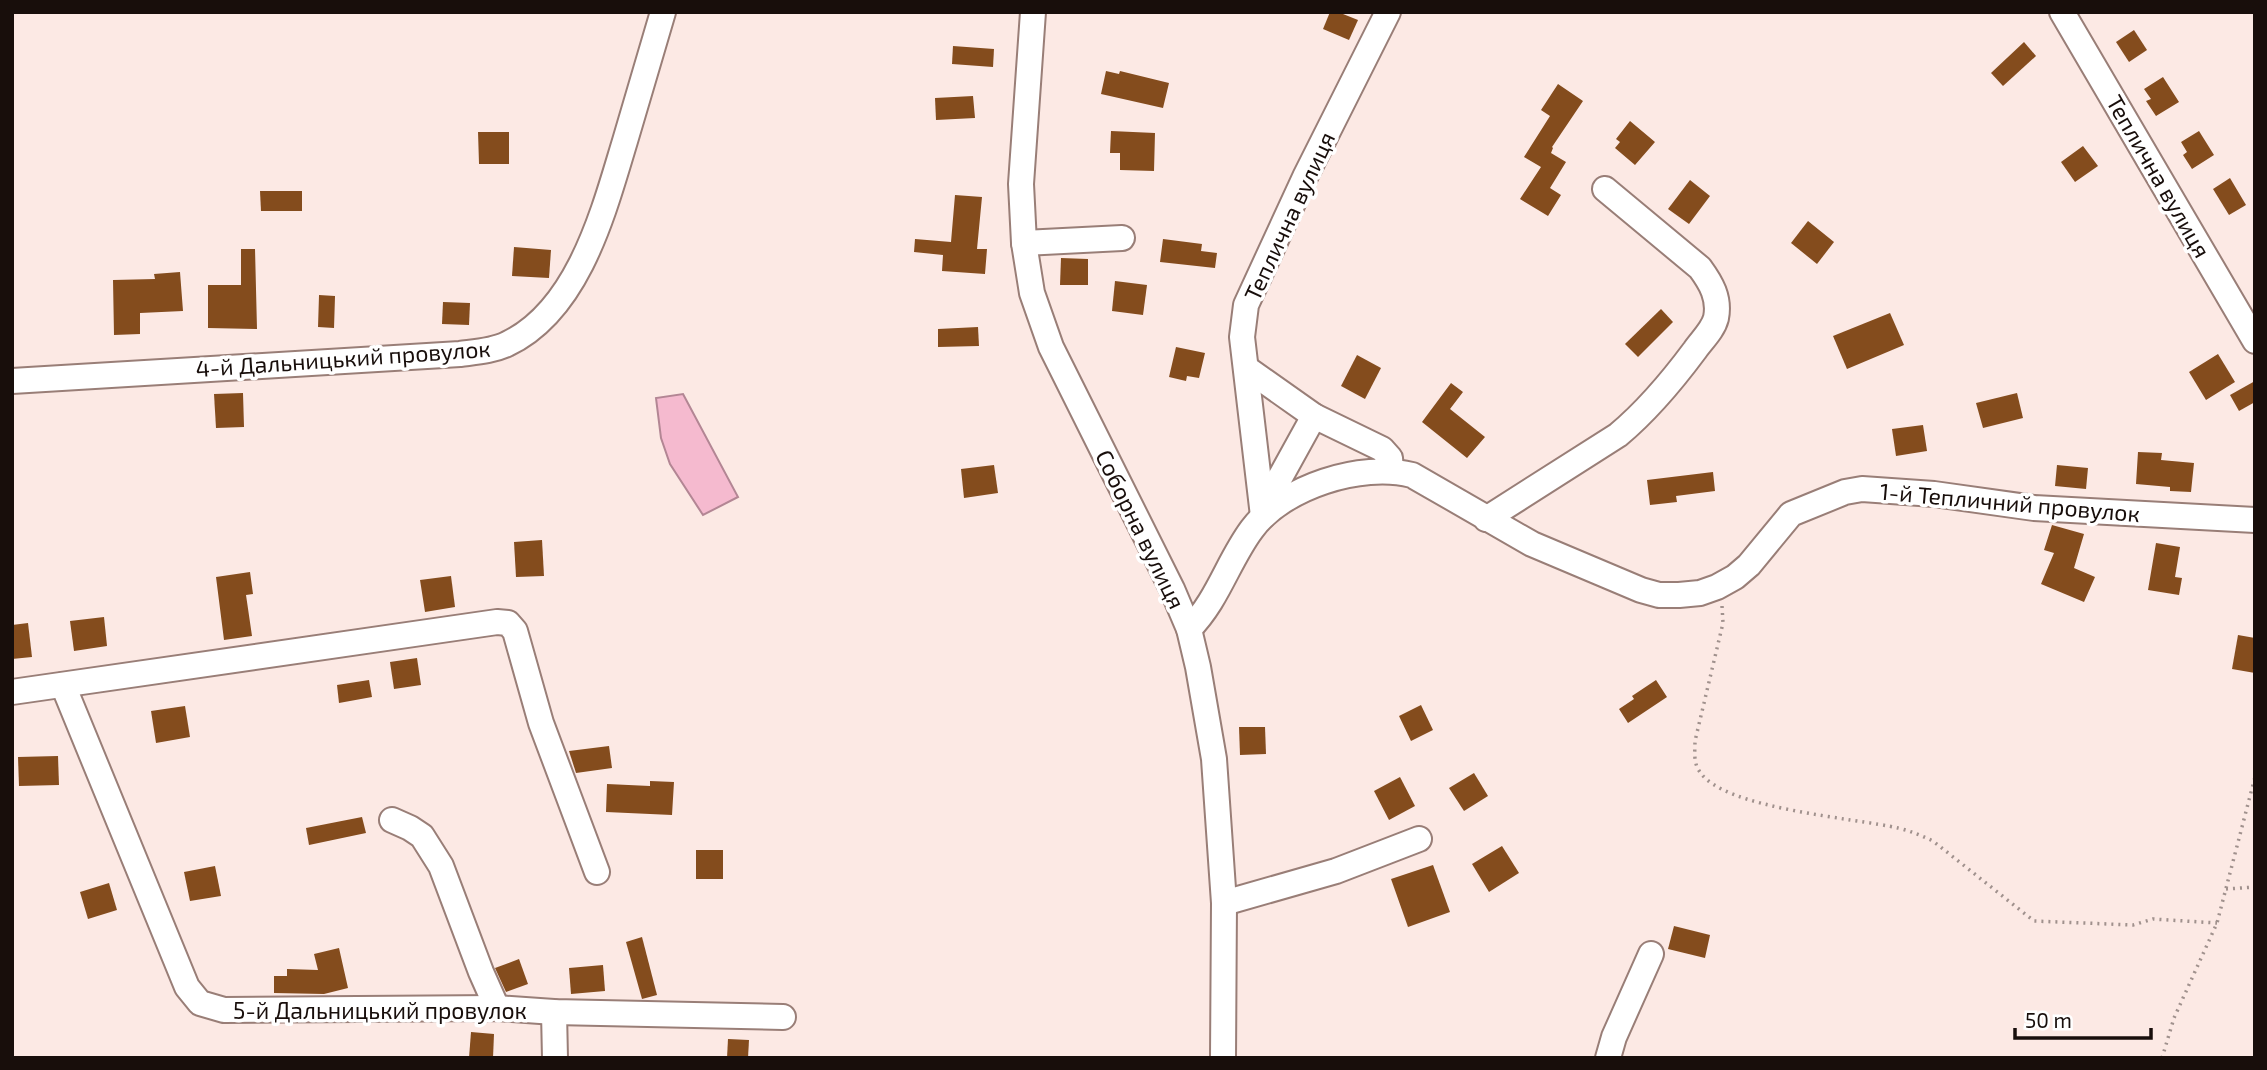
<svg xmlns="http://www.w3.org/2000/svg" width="2267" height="1070" viewBox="0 0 2267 1070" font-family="'Exo 2',sans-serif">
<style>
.water{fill:#f5bacf;stroke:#b38694;stroke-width:2}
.building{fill:#844c1d}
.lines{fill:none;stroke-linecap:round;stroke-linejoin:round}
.minor-casing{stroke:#997e77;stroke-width:28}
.path{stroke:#a0918d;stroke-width:3.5;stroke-dasharray:2 5;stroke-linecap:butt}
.minor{stroke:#fff;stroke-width:24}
.labels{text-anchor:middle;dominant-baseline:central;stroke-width:7;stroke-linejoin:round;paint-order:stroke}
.street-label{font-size:23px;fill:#180e0b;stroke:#fff}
</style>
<rect width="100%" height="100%" fill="#fce9e4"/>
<path class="water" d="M683,394L738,497L703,515L670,464L661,438L656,398Z"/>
<g class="building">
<path d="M1330,12H1338L1358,20L1349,40L1323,29Z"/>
<path d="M2134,30L2147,50L2129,62L2116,42Z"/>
<path d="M2024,42L2036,56L2003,86L1991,73Z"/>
<path d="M953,46L994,49L993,67L952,64Z"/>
<path d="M1106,71L1119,74L1120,71L1169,83L1163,108L1101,94Z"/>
<path d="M2163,77L2179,102L2156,116L2146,101L2151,99L2144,89Z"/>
<path d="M1558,84L1583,101L1552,147L1553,148L1551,153L1566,162L1550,188L1561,195L1548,216L1520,199L1541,167L1524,157L1550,116L1541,110Z"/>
<path d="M973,96L975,118L936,120L935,98Z"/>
<path d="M1630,121L1655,142L1635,165L1615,148L1620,142L1616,139Z"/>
<path d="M1111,131L1155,133L1154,171L1120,170V153H1110Z"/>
<path d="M2199,131L2214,155L2192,169L2183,155L2187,152L2181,142Z"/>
<path d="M478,132H509V164H479Z"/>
<path d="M2083,146L2098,166L2075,182L2061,162Z"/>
<path d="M2230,178L2246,205L2229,215L2213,189Z"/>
<path d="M1690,180L1710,196L1689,224L1668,209Z"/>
<path d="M260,191H302V211H261Z"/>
<path d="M955,195L982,197L977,249H987L985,274L942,271L943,255L914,252L915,239L951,242Z"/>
<path d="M1808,221L1834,242L1817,264L1791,243Z"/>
<path d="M1163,239L1202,244L1201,251L1217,253L1215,268L1160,262Z"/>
<path d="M514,247L551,250L549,278L512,276Z"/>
<path d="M241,249H255L257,329L208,328V285H241Z"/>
<path d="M1061,258L1088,259V285H1060Z"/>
<path d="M180,272L183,311L140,313V334L114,335L113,280L155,279L154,274Z"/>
<path d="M1115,281L1147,285L1143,315L1112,311Z"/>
<path d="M319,295L335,296L334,328L318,327Z"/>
<path d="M443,302L470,303L469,325L442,324Z"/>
<path d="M1661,309L1673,322L1638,357L1625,344Z"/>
<path d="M1890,313L1904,345L1847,369L1833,336Z"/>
<path d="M978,327L979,346L938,347V329Z"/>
<path d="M1176,347L1205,353L1199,378L1187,376L1186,381L1169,377Z"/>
<path d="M2218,354L2235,382L2206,400L2189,372Z"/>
<path d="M1357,355L1381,368L1365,399L1341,386Z"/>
<path d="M2255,381V402L2239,411L2230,395Z"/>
<path d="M1451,383L1463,392L1450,409L1485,437L1467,458L1422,422Z"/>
<path d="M243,393L244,427L216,428L214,394Z"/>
<path d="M2017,393L2023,418L1983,428L1976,403Z"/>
<path d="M1923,425L1927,451L1896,456L1892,429Z"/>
<path d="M2138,452L2162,453L2161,460L2194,463L2191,492L2170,491V487L2136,484Z"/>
<path d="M994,465L998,493L964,498L961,469Z"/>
<path d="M2057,465L2088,468L2086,489L2055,486Z"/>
<path d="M1713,472L1715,491L1676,496L1677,502L1650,505L1647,480Z"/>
<path d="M2052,525L2084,534L2074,568L2095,577L2084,602L2041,584L2054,553L2044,550Z"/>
<path d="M542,540L544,576L516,577L514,542Z"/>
<path d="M2156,543L2180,547L2175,577L2182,578L2179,595L2148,590Z"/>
<path d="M250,572L253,594L246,595L252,636L224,640L216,577Z"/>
<path d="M451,576L455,607L425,612L420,580Z"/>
<path d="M104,617L107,646L74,651L70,621Z"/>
<path d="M28,623L32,657L12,659V625Z"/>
<path d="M2238,635L2255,638V673L2232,669Z"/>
<path d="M417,658L421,685L394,689L390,662Z"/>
<path d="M369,680L372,697L339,703L337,685Z"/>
<path d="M1656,680L1667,697L1628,723L1619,709L1634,699L1632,696Z"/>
<path d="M1421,705L1433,730L1411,741L1399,716Z"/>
<path d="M185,706L190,737L156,743L151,711Z"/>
<path d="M1239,727H1265L1266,754L1240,755Z"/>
<path d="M609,746L612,768L576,773L569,751Z"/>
<path d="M58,756L59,785L19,786L18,757Z"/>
<path d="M1474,773L1488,796L1464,811L1449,788Z"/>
<path d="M1400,777L1415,806L1389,820L1374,791Z"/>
<path d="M650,781L674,782L672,815L606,812L607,784L650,786Z"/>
<path d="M362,817L366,833L309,845L306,828Z"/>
<path d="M1502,846L1519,873L1489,892L1472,864Z"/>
<rect x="696" y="850" width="27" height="29"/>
<path d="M1433,865L1450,912L1408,927L1391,879Z"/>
<path d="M215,866L221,896L190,901L184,872Z"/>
<path d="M109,883L117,910L88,919L80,892Z"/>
<path d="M1674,926L1710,935L1705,958L1668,949Z"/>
<path d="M642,937L657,995L642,999L626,942Z"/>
<path d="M339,948L348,988L324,994L274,993V976H287V969L318,970L314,954Z"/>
<path d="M519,959L528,984L506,992L495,968Z"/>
<path d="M603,965L605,991L571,994L569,968Z"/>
<path d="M471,1032L494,1034L493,1058H469Z"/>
<path d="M728,1039L749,1040L748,1058H727Z"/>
</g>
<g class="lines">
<defs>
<g id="minor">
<path d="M1033,12L1021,184L1024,243L1032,293L1051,347L1172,589L1189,629L1198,667L1214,759L1224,903L1223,1058"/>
<path d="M2062,12L2255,341"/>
<path d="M1024,243L1122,238"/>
<path d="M1246,368L1314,416L1382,449L1390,458L1391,470"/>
<path d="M12,381L460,354C475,352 493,351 507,344C579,310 604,210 625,141C638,98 650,55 663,12"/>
<path d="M1263,515L1271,494L1314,416"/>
<path d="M1263,516L1242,337L1246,305L1305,177L1388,12"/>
<path d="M1486,519L1618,435C1648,410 1672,381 1695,350C1702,340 1713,330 1716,318C1720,298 1711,283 1700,268L1605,189"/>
<path d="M1189,629C1218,600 1228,561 1252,529C1283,487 1361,462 1412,475L1532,544L1641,590L1659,595H1679L1700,593L1717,587L1735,577L1749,565L1791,514L1845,492L1862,489L1934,494L2034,508L2255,520"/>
<path d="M63,685L187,987L200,1003L224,1010L497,1008L554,1012L783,1017"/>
<path d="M12,692L497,622L508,623L515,631L541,723L597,872"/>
<path d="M392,820L410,828L422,836L441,866L481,972L497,1008"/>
<path d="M1224,903L1336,871L1419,839"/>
<path d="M554,1012L555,1058"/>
<path d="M1608,1058L1614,1037L1651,954"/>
</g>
</defs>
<use href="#minor" class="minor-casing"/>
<g class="path">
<path d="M1722,606L1723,623L1695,741C1695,751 1693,763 1700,772C1724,809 1855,818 1898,828C1911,831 1922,836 1933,841L2034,921L2133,925L2153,919L2217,923"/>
<path d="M2226,889L2255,887"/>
<path d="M2162,1058L2174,1018L2217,923L2255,777"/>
</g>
<use href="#minor" class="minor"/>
</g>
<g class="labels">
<g class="street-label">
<text transform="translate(2159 176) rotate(60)">Теплична вулиця</text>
<text transform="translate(1289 216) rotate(-65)">Теплична вулиця</text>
<text transform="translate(343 358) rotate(-4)">4-й Дальницький провулок</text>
<text transform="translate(2010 502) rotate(5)">1-й Тепличний провулок</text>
<text transform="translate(1141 529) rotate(64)">Соборна вулиця</text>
<text x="380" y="1010">5-й Дальницький провулок</text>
</g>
</g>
<rect width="2267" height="1070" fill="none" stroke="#180e0b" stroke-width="28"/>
<path d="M2015 1028v10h136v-10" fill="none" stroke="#180e0b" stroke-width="3.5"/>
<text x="2025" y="1028" font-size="21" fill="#180e0b" stroke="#ffffff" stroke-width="5" paint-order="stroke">50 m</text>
</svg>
